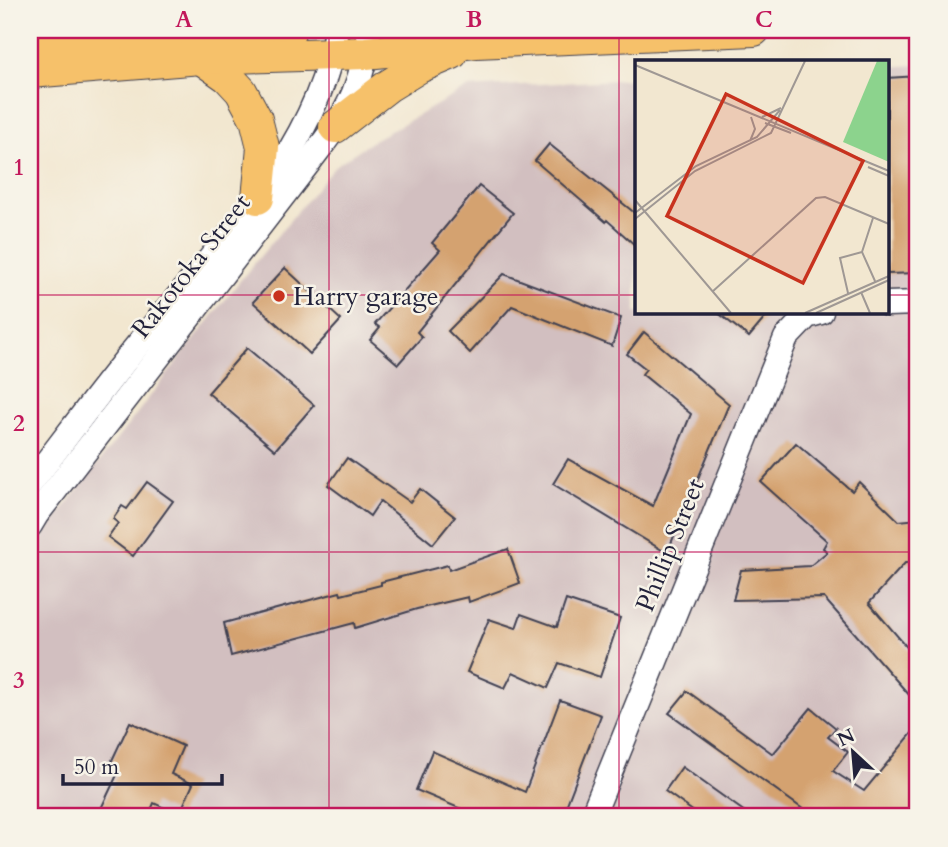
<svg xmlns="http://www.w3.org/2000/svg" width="948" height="847" viewBox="0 0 948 847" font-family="Cardo,serif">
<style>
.industrial{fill:#d2bfc0}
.building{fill:#d4a270}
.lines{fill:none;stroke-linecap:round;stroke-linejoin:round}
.minor-casing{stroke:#414051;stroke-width:27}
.major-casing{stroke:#414051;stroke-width:34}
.minor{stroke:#fff;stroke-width:24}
.major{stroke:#f6c16b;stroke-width:32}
.grid{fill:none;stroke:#c2185b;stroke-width:2;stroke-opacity:0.55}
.poi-dot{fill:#c8321e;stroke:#f7f3e8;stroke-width:2.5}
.labels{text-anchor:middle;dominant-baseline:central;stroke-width:5;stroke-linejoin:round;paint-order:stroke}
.street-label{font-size:26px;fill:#22223b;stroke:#f7f3e8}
.poi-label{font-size:26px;fill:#22223b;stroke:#f7f3e8;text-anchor:start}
.inset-road{fill:none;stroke:#9f9894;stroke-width:2}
.view{fill:#c8321e;fill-opacity:0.15;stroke:#c8321e;stroke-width:3.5}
.inset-edge{fill:none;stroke:#22223b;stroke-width:3.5}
.neatline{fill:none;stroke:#c2185b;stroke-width:2.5}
.grid-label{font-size:23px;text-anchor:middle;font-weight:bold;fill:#c2185b}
</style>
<rect width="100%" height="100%" fill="#f7f3e8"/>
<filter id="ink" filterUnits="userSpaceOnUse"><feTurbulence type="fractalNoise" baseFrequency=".0143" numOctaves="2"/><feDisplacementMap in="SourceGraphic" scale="14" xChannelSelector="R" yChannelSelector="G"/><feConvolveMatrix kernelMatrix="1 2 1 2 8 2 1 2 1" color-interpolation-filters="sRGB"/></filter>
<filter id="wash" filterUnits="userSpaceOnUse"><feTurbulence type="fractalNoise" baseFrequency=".00686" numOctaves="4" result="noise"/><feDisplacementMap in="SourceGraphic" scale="28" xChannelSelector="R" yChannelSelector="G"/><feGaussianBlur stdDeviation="1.57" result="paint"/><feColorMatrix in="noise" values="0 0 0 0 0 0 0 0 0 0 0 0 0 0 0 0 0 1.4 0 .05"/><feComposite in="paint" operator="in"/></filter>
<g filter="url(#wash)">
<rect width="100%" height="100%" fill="#f2e7d0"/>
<path class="industrial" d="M918,65V817H30V556L37,542L239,282L335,166L374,140L467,88L636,79V312H887V67Z"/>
<g id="blocks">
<g class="building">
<path d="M918,76V273L887,274V78Z"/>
<path d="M549,144L636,214V246L607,220L606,222L535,161Z"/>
<path d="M479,186L513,213L417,332L422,337L398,364L370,340L380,328L375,324L440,250L432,243Z"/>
<path d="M285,268L341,320L310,354L253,302Z"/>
<path d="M504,274L621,318L612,346L512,306L470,353L448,331Z"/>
<path d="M717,312H770L749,337Z"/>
<path d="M644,332L729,404L667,553L553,484L568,459L653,506L691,414L642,374L646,369L627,354Z"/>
<path d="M247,348L314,405L275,450L208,393Z"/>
<path d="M796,443L852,491L859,482L899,521L918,519V562L905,563L869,603L918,660V705L824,598L733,600L741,570L810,566L827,552L823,548L827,541L761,482Z"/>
<path d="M347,458L410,502L420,489L455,517L433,544L380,501L370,516L328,485Z"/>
<path d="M147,482L173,501L133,556L108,537L118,523L113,519L122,506L127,509Z"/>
<path d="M508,549L520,583L469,602L468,597L417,609L355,628L354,623L231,656L224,623L340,592L341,595L381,585V582L448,565L449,570Z"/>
<path d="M566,600L620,618L600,677L559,663L548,688L513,672L505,688L467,672L489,619L516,628L521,614L557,627Z"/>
<path d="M687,691L773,754L811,708L836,728L828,737L848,752L833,771L864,791L918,726V817H814L669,713Z"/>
<path d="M560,700L601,715L562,817H480L416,790L432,751L525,792Z"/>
<path d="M130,722L183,746L171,774L193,784L179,815L154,803L148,817H97L117,775L107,771Z"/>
<path d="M682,767L752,817H701L665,791Z"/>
</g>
</g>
</g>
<g filter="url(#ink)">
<use href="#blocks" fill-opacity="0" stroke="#414051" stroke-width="2"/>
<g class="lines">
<defs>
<g id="minor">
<path d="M887,304L918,303"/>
<path d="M30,484C70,432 109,379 151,329C222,243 320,144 336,30"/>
<path d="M30,525L36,515L306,166C323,143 343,120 354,93C362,73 367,51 369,30"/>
<path d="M592,817L786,338L807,316L821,312"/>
</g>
<g id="major">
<path d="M30,49L290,30"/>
<path d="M201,58L228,77L241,91L256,119L263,147L258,198"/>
<path d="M30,72L201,58L366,53L476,42L754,30"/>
<path d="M335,127L388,86L419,67L452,53"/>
</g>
</defs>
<use href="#minor" class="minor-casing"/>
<use href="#major" class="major-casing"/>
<use href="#minor" class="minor"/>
<use href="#major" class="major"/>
</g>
</g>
<path class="grid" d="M329,30V817M619,30V817M30,295H636M887,295H918M30,552H918"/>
<circle class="poi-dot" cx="279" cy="296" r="7"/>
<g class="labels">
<g class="street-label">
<text transform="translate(191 266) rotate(-52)">Rakotoka Street</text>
<text transform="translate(670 545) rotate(-68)">Phillip Street</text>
</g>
<g class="poi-label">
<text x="293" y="296">Harry garage</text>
</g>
</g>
<g transform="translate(635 60)">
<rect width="254" height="254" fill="#f2e7d0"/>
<path d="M242,1H254V102L208,82Z" fill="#8cd38d"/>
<path class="inset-road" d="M0,5L254,111M127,57L146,48M130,63L156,73M115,81L120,69L116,57M233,107L254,116M0,140L96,253M0,153L61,106L122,77L145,50M238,158L227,192L240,221M0,159L60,111L136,73L170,1M77,232L181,138L190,137L254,164M226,232L235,253M213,233L205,198L227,192M170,253L254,216M181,253L254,220"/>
<path class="view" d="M91,34L228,101L168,223L32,156Z"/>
<rect width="254" height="254" class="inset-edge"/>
</g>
<rect width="948" height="847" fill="none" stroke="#f7f3e8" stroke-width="77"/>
<g transform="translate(853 752) rotate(334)" stroke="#f7f3e8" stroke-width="5" paint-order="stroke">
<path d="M0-5L12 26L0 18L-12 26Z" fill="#22223b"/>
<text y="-10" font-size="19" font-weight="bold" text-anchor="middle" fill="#22223b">N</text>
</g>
<path d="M63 774v10h159v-10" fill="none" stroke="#22223b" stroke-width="3.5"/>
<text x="74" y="774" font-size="21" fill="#22223b" stroke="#f7f3e8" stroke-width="5" paint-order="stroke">50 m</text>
<rect x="38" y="38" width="871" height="770" class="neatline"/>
<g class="grid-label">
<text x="184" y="27">A</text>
<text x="474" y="27">B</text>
<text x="764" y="27">C</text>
<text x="19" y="175">1</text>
<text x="19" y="431">2</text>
<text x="19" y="688">3</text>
</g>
</svg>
